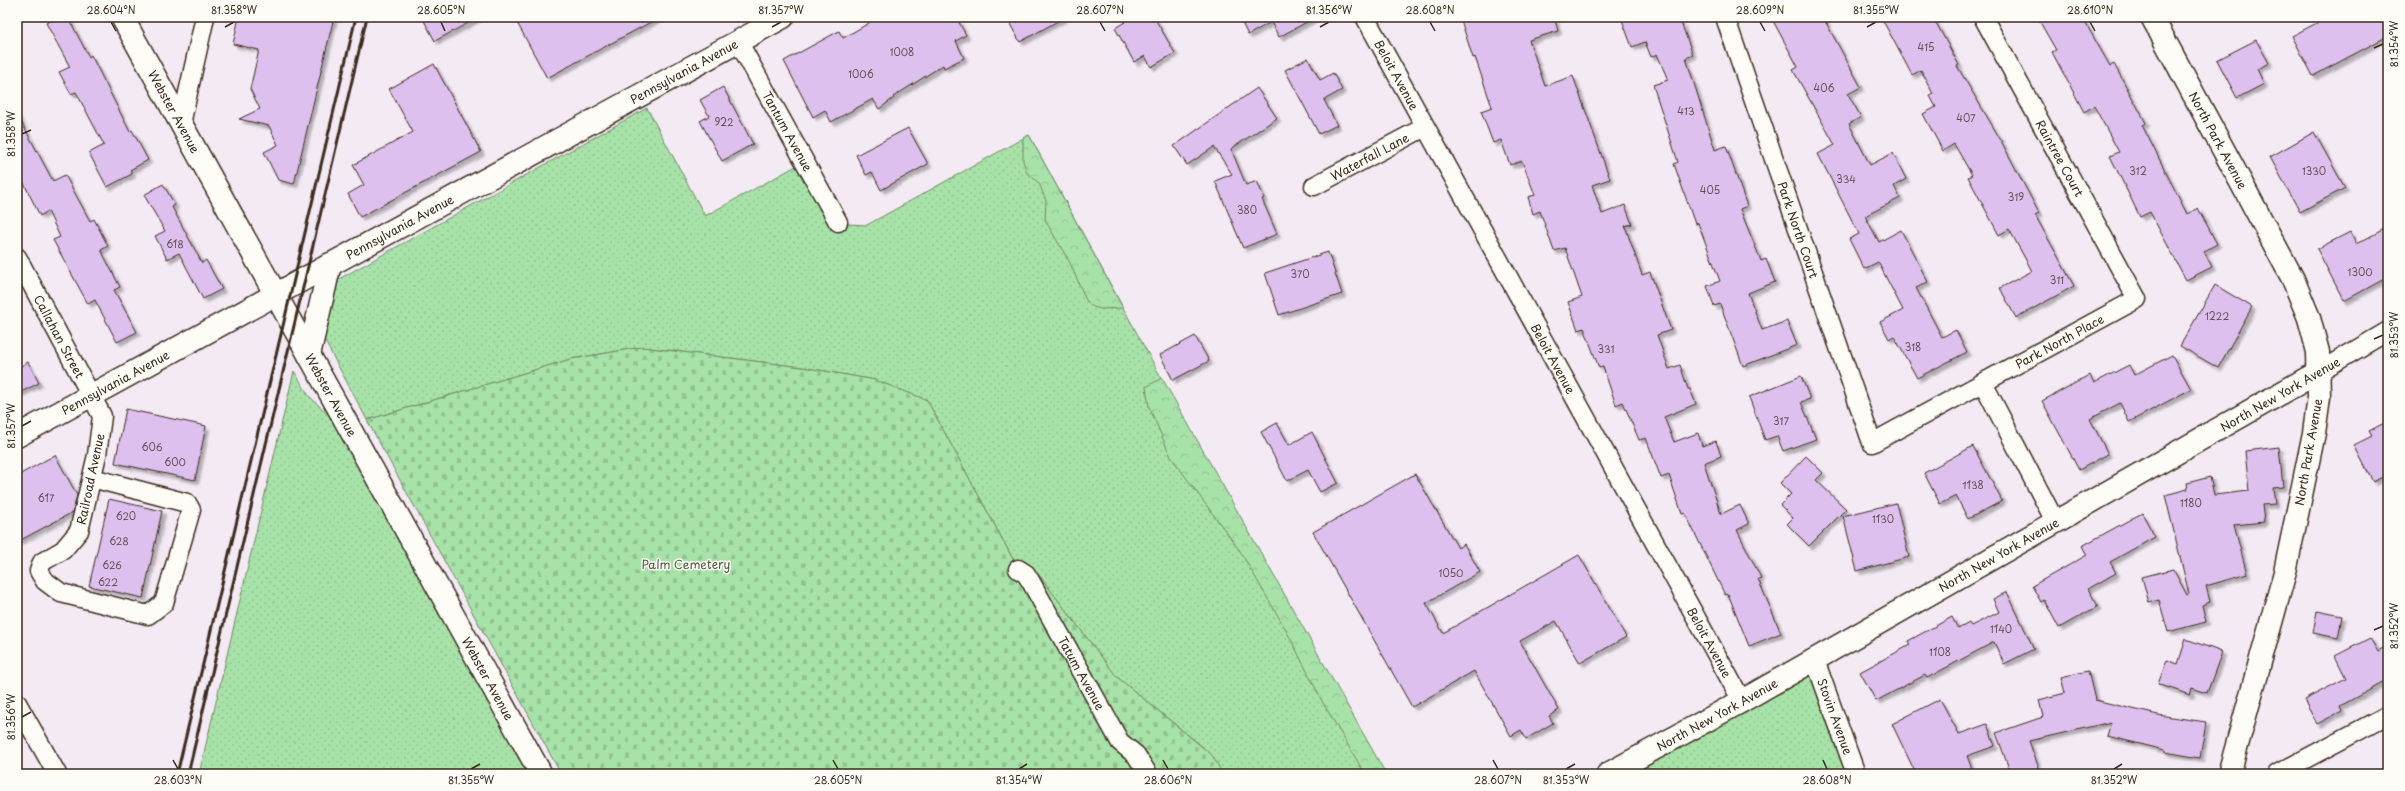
<svg xmlns="http://www.w3.org/2000/svg" width="2405" height="791" viewBox="0 0 2405 791" font-family="'Playpen Sans',sans-serif">
<style>
.grass{fill:url(#grass-dots);stroke:#718664}
.forest{fill:url(#forest-crowns);stroke:#718664}
.cemetery{fill:url(#cemetery-stones);stroke:#718664}
.building{fill:#ddc0ee;stroke:#3b2a1e;filter:url(#shadow)}
.lines{fill:none;stroke-linecap:round;stroke-linejoin:round}
.minor-casing{stroke:#3b2a1e;stroke-width:21}
.tertiary-casing{stroke:#3b2a1e;stroke-width:25}
.minor{stroke:#fdfcf7;stroke-width:18}
.tertiary{stroke:#fdfcf7;stroke-width:22}
.rail{stroke:#3b2a1e;stroke-width:3}
.ticks{fill:none;stroke:#3b2a1e;stroke-width:1.5}
.labels{text-anchor:middle;dominant-baseline:central;stroke-width:3;stroke-linejoin:round;paint-order:stroke}
.number-label{font-size:10px;fill:#645052}
.street-label{font-size:12px;fill:#3b2a1e;stroke:#fdfcf7}
.park-label{font-size:12px;fill:#565841;stroke:#fdfcf7}
.neatline{fill:none;stroke:#3b2a1e;stroke-width:1.5}
.ticks-label{font-size:10px;text-anchor:middle;fill:#3b2a1e}
</style>
<defs>
<pattern id="grass-dots" width="8" height="8" patternUnits="userSpaceOnUse"><rect width="8" height="8" fill="#a7e3a9"/><path d="M2 2h.1M6 6h.1" fill="none" stroke="#91c391" stroke-width="1.8" stroke-linecap="round"/></pattern>
<pattern id="forest-crowns" width="20" height="18" patternUnits="userSpaceOnUse"><rect width="20" height="18" fill="#a7e3a9"/><path d="M2 6a3 3 0 1 1 6 0M12 15a3 3 0 1 1 6 0" fill="none" stroke="#91c391"/></pattern>
<pattern id="cemetery-stones" width="16" height="16" patternUnits="userSpaceOnUse"><rect width="16" height="16" fill="#a7e3a9"/><path d="M2 7V4a2 2 0 0 1 4 0v3zM10 15v-3a2 2 0 0 1 4 0v3z" fill="#91c391"/></pattern>
<filter id="shadow"><feDropShadow dx="3.5" dy="3.5" stdDeviation="1" flood-color="#0004"/></filter>
</defs>
<rect width="100%" height="100%" fill="#f3eaf4"/>
<filter id="ink" filterUnits="userSpaceOnUse"><feTurbulence type="fractalNoise" baseFrequency=".025" numOctaves="2"/><feDisplacementMap in="SourceGraphic" scale="8" xChannelSelector="R" yChannelSelector="G"/><feConvolveMatrix kernelMatrix="1 2 1 2 8 2 1 2 1" color-interpolation-filters="sRGB"/></filter>
<g filter="url(#ink)">
<g class="grass">
<path d="M647,108L705,216L798,165L834,231L847,224L867,225L1029,135L1377,774H1210L1204,748L1117,677L1038,574L1014,561L927,400L875,380L802,367L642,347L571,359L367,420L320,332L330,284Z"/>
<path d="M294,371L309,396L335,421L529,774H199Z"/>
<path d="M1815,672L1851,774H1624Z"/>
</g>
<g class="forest">
<path d="M1029,135L1123,308L1101,309L1093,307L1086,300L1070,263L1045,220L1046,201L1039,183L1027,173L1023,161V138Z"/>
<path d="M1162,378L1386,774H1365L1323,703L1285,628L1240,551L1171,457L1149,407L1146,387Z"/>
</g>
<path class="cemetery" d="M642,347L802,367L875,380L927,400L1014,561L1038,574L1117,677L1212,755L1223,774H561L367,420L571,359Z"/>
<g class="building">
<path d="M58,17H68L89,57L91,55L130,132L132,130L148,160L130,170L132,174L107,187L89,153L104,145L76,92L71,94L59,72L70,67L46,23Z"/>
<path d="M239,17H334L294,184L278,180L264,152L278,145L269,126L239,119L260,109L250,89L259,50L233,44Z"/>
<path d="M422,17H479L435,41Z"/>
<path d="M514,17H660L547,78Z"/>
<path d="M866,17H956L966,35L956,41L964,58L944,68L943,65L893,97L894,98L879,109L873,99L831,122L825,110L813,117L784,61L839,31L843,38L869,23Z"/>
<path d="M1006,17H1065L1020,42Z"/>
<path d="M1122,17H1154L1175,53L1151,67L1145,56L1134,62L1115,28L1125,22Z"/>
<path d="M1239,17H1316L1279,37L1271,22L1248,35Z"/>
<path d="M1460,17H1554L1558,31L1529,40L1545,86L1573,76L1610,179L1592,185L1602,214L1625,205L1632,224L1625,226L1642,275L1650,272L1671,330L1657,335L1669,369L1680,365L1688,389H1690L1696,404L1664,417L1674,442L1698,433L1702,446L1716,441L1721,456L1704,463L1721,514L1740,505L1749,524L1737,530L1761,578L1758,579L1781,633L1749,646L1728,594L1725,595L1685,513L1682,514L1669,475L1661,478L1646,438L1639,440L1623,402L1616,405L1603,367L1599,368L1584,328L1578,330L1568,302L1582,297L1565,248L1554,251L1540,211L1533,214L1528,197L1535,195L1522,161L1510,165L1501,140L1493,143L1481,111L1492,107L1475,57L1473,58Z"/>
<path d="M1629,17H1679L1693,55L1686,58L1715,150L1726,146L1747,206L1740,209L1761,261L1766,259L1775,282L1748,293L1762,330L1787,321L1797,345L1743,366L1720,304L1714,306L1707,286L1720,281L1698,223L1695,224L1674,164L1678,162L1653,85L1668,80L1657,54L1651,57L1645,42L1632,47L1622,20Z"/>
<path d="M1771,17H1823L1861,87L1848,94L1861,117L1849,124L1870,165L1893,153L1906,179L1894,186L1900,198L1865,216L1879,242L1901,230L1928,282L1916,288L1942,337L1956,330L1967,352L1917,378L1894,336L1889,339L1880,322L1903,310L1878,262L1864,269L1849,239L1859,234L1818,154L1835,145L1793,70L1798,67Z"/>
<path d="M1881,17H1933L1959,65L1957,66L1999,137L2039,213L2035,215L2074,286L2016,318L2000,288L2032,271L2009,229L1999,235L1968,177L1972,175L1954,144L1943,151L1923,114L1936,107L1930,96L1933,94L1921,70L1912,75Z"/>
<path d="M2037,17H2082L2110,66L2114,64L2146,123L2142,125L2187,214L2198,208L2217,244L2204,251L2212,267L2186,280L2150,212L2140,217L2110,156L2119,152L2094,106L2084,112L2052,52L2056,50Z"/>
<path d="M2328,17H2388V36L2313,76L2292,36Z"/>
<path d="M2256,40L2269,63L2257,69L2264,84L2237,98L2217,60Z"/>
<path d="M1308,58L1320,80L1333,73L1342,90L1324,100L1337,125L1319,134L1285,70Z"/>
<path d="M434,64L481,152L360,217L348,194L364,185L353,165L413,132L389,89Z"/>
<path d="M723,87L753,144L722,161L700,121L709,116L700,100Z"/>
<path d="M1257,88L1277,118L1231,149L1246,185L1257,181L1264,198L1262,199L1277,234L1243,248L1215,181L1232,174L1214,147L1187,165L1174,146Z"/>
<path d="M17,114L53,181L65,175L90,221L94,219L108,246L101,250L120,287L114,290L137,332L117,342L95,300L88,304L53,240L60,237L48,211L40,216L17,169Z"/>
<path d="M908,128L928,164L881,190L872,172L866,175L856,155Z"/>
<path d="M2314,132L2345,188L2300,212L2270,157Z"/>
<path d="M163,184L175,205L172,207L202,263L206,260L222,289L203,299L179,253L167,259L155,236L165,231L144,195Z"/>
<path d="M2388,227V277L2344,301L2317,249L2350,232L2356,244Z"/>
<path d="M1328,252L1342,294L1279,315L1265,273Z"/>
<path d="M2215,285L2252,307L2218,368L2180,346Z"/>
<path d="M1195,336L1209,361L1173,380L1160,355Z"/>
<path d="M2172,355L2191,389L2129,422L2120,403L2090,419L2108,454L2079,470L2042,401L2090,375L2094,383L2129,365L2134,375Z"/>
<path d="M28,362L39,383L17,394V368Z"/>
<path d="M1801,376L1810,399L1801,402L1816,439L1783,451L1777,436L1765,440L1749,397Z"/>
<path d="M126,409L206,426L195,480L115,463Z"/>
<path d="M2388,421V474L2373,482L2354,445L2372,436L2369,431Z"/>
<path d="M1277,423L1289,445L1312,432L1338,483L1320,492L1308,470L1287,481L1261,432Z"/>
<path d="M1973,446L2002,501L1968,519L1956,496L1940,504L1924,473Z"/>
<path d="M2279,447L2283,487L2273,488L2275,504L2262,505L2264,522L2234,525L2247,574L2206,586L2210,602L2202,605L2206,622L2168,632L2159,600L2149,603L2142,577L2173,569L2187,595L2189,594L2165,495L2188,489L2187,483L2210,477L2214,495L2249,491L2245,451Z"/>
<path d="M55,455L77,495L73,512L17,542V476Z"/>
<path d="M1806,456L1823,473L1816,480L1846,509L1809,546L1787,524L1793,518L1780,505L1791,494L1780,483Z"/>
<path d="M1415,474L1458,548L1464,544L1480,572L1426,603L1443,633L1579,555L1626,637L1580,663L1556,621L1520,641L1559,710L1549,716L1553,723L1526,739L1521,730L1511,736L1474,671L1412,707L1313,532Z"/>
<path d="M109,499L162,511L143,598L89,586Z"/>
<path d="M1896,503L1909,557L1857,571L1843,516Z"/>
<path d="M2142,513L2155,537L2110,562L2116,573L2088,589L2098,606L2059,628L2044,600L2041,602L2032,586L2087,555L2082,546Z"/>
<path d="M2007,592L2034,649L2004,664L1994,642L1927,678L1925,675L1876,701L1860,672L1910,645L1908,641L1952,617L1958,629L1969,623L1971,626L1999,612L1993,599Z"/>
<path d="M2317,611L2342,616L2338,638L2313,633Z"/>
<path d="M2370,638L2378,652L2388,646V680L2340,706L2342,711L2317,724L2304,700L2346,678L2335,656Z"/>
<path d="M2186,639L2222,652L2207,693L2192,688L2190,695L2158,684L2167,660L2178,664Z"/>
<path d="M2088,671L2095,700L2158,715L2206,722L2200,758L2165,752V750L2107,736L2111,722L2029,741L2041,774H2011L1996,733L2043,717L2039,700L2065,693L2061,677Z"/>
<path d="M1940,699L1959,734L1987,724L1995,746L1967,756L1974,774H1916L1892,724Z"/>
</g>
<g class="lines">
<defs>
<g id="minor">
<path id="s1" d="M1365,17L1742,701"/>
<path id="s2" d="M1725,17L1872,443L2137,299L1983,17"/>
<path id="s3" d="M738,41L838,222"/>
<path d="M181,124L205,17"/>
<path id="s4" d="M1314,186L1425,127"/>
<path id="s5" d="M17,257L102,416L97,455L79,531L63,550L42,562L39,571L45,581L61,593L148,615L164,603L191,510L187,503L92,478"/>
<path d="M2320,371L2388,331"/>
<path d="M1983,383L2056,523"/>
<path id="s6" d="M1018,569L1026,574L1031,582L1120,742L1136,755L1148,774"/>
<path id="s7" d="M1815,660L1856,774"/>
<path d="M17,703L57,774"/>
<path d="M2277,774L2388,715"/>
</g>
<g id="tertiary">
<path id="s8" d="M122,17L541,774"/>
<path id="s9" d="M2152,17L2293,279L2309,318L2318,352L2319,397L2314,433L2285,572L2229,774"/>
<path d="M309,355L330,264"/>
<path id="s10" d="M17,436L783,17"/>
<path id="s11" d="M1608,774L1742,701L2320,371"/>
</g>
</defs>
<use href="#minor" class="minor-casing"/>
<use href="#tertiary" class="tertiary-casing"/>
<use href="#minor" class="minor"/>
<use href="#tertiary" class="tertiary"/>
<g class="rail">
<path d="M177,774L356,17"/>
<path d="M188,774L367,17"/>
</g>
</g>
</g>
<path class="ticks" d="M111,22L116,31M441,22L445,31M1100,22L1105,31M1430,22L1435,31M1760,22L1765,31M2090,22L2095,31M225,27L234,22M772,27L781,22M1320,27L1329,22M1867,27L1876,22M2374,48L2383,44M22,134L31,130M2374,339L2383,335M22,426L31,421M2374,630L2383,626M22,717L31,712M173,760L178,769M833,760L838,769M1163,760L1168,769M1493,760L1498,769M1823,760L1827,769M471,769L480,764M1019,769L1027,764M1566,769L1575,764M2114,769L2122,764"/>
<g class="labels">
<g class="number-label">
<text x="1926" y="46">415</text>
<text x="902" y="51">1008</text>
<text x="861" y="73">1006</text>
<text x="1824" y="87">406</text>
<text x="1686" y="110">413</text>
<text x="1966" y="117">407</text>
<text x="724" y="121">922</text>
<text x="2138" y="170">312</text>
<text x="2314" y="170">1330</text>
<text x="1846" y="178">334</text>
<text x="1710" y="189">405</text>
<text x="2016" y="196">319</text>
<text x="1247" y="209">380</text>
<text x="175" y="243">618</text>
<text x="2360" y="271">1300</text>
<text x="1300" y="273">370</text>
<text x="2057" y="279">311</text>
<text x="2217" y="315">1222</text>
<text x="1913" y="346">318</text>
<text x="1606" y="348">331</text>
<text x="1781" y="420">317</text>
<text x="152" y="446">606</text>
<text x="175" y="461">600</text>
<text x="1973" y="484">1138</text>
<text x="46" y="497">617</text>
<text x="2191" y="502">1180</text>
<text x="126" y="515">620</text>
<text x="1883" y="518">1130</text>
<text x="119" y="540">628</text>
<text x="112" y="564">626</text>
<text x="1451" y="572">1050</text>
<text x="108" y="581">622</text>
<text x="2001" y="628">1140</text>
<text x="1940" y="651">1108</text>
</g>
<g class="street-label">
<text stroke="none"><textPath href="#s10" startOffset="760">Pennsylvania Avenue</textPath></text>
<text stroke="none"><textPath href="#s1" startOffset="66">Beloit Avenue</textPath></text>
<text stroke="none"><textPath href="#s8" startOffset="108">Webster Avenue</textPath></text>
<text stroke="none"><textPath href="#s3" startOffset="103">Tantum Avenue</textPath></text>
<text stroke="none"><textPath href="#s9" startOffset="140">North Park Avenue</textPath></text>
<text stroke="none"><textPath href="#s4" startOffset="63">Waterfall Lane</textPath></text>
<text transform="translate(2060 158) rotate(61)">Raintree Court</text>
<text stroke="none"><textPath href="#s10" startOffset="436">Pennsylvania Avenue</textPath></text>
<text stroke="none"><textPath href="#s2" startOffset="225">Park North Court</textPath></text>
<text stroke="none"><textPath href="#s5" startOffset="90">Callahan Street</textPath></text>
<text stroke="none"><textPath href="#s2" startOffset="664">Park North Place</textPath></text>
<text stroke="none"><textPath href="#s1" startOffset="390">Beloit Avenue</textPath></text>
<text stroke="none"><textPath href="#s10" startOffset="112">Pennsylvania Avenue</textPath></text>
<text transform="translate(2280 394) rotate(-30)">North New York Avenue</text>
<text stroke="none"><textPath href="#s8" startOffset="432">Webster Avenue</textPath></text>
<text transform="translate(2308 452) rotate(-80)">North Park Avenue</text>
<text transform="translate(90 479) rotate(-78)">Railroad Avenue</text>
<text stroke="none"><textPath href="#s11" startOffset="448">North New York Avenue</textPath></text>
<text stroke="none"><textPath href="#s1" startOffset="714">Beloit Avenue</textPath></text>
<text stroke="none"><textPath href="#s6" startOffset="123">Tatum Avenue</textPath></text>
<text stroke="none"><textPath href="#s8" startOffset="756">Webster Avenue</textPath></text>
<text stroke="none"><textPath href="#s11" startOffset="124">North New York Avenue</textPath></text>
<text stroke="none"><textPath href="#s7" startOffset="60">Stovin Avenue</textPath></text>
</g>
<g class="park-label">
<text x="686" y="564">Palm Cemetery</text>
</g>
</g>
<rect width="2405" height="791" fill="none" stroke="#fdfcf7" stroke-width="44"/>
<rect x="22" y="22" width="2361" height="747" class="neatline"/>
<g class="ticks-label">
<text x="111" y="14">28.604°N</text>
<text x="234" y="14">81.358°W</text>
<text x="441" y="14">28.605°N</text>
<text x="781" y="14">81.357°W</text>
<text x="1100" y="14">28.607°N</text>
<text x="1329" y="14">81.356°W</text>
<text x="1430" y="14">28.608°N</text>
<text x="1760" y="14">28.609°N</text>
<text x="1876" y="14">81.355°W</text>
<text x="2090" y="14">28.610°N</text>
<text transform="translate(2394 44) rotate(-90)" y="4">81.354°W</text>
<text transform="translate(11 134) rotate(-90)" y="4">81.358°W</text>
<text transform="translate(2394 335) rotate(-90)" y="4">81.353°W</text>
<text transform="translate(11 426) rotate(-90)" y="4">81.357°W</text>
<text transform="translate(2394 626) rotate(-90)" y="4">81.352°W</text>
<text transform="translate(11 717) rotate(-90)" y="4">81.356°W</text>
<text x="178" y="784">28.603°N</text>
<text x="471" y="784">81.355°W</text>
<text x="838" y="784">28.605°N</text>
<text x="1019" y="784">81.354°W</text>
<text x="1168" y="784">28.606°N</text>
<text x="1498" y="784">28.607°N</text>
<text x="1566" y="784">81.353°W</text>
<text x="1827" y="784">28.608°N</text>
<text x="2114" y="784">81.352°W</text>
</g>
</svg>
